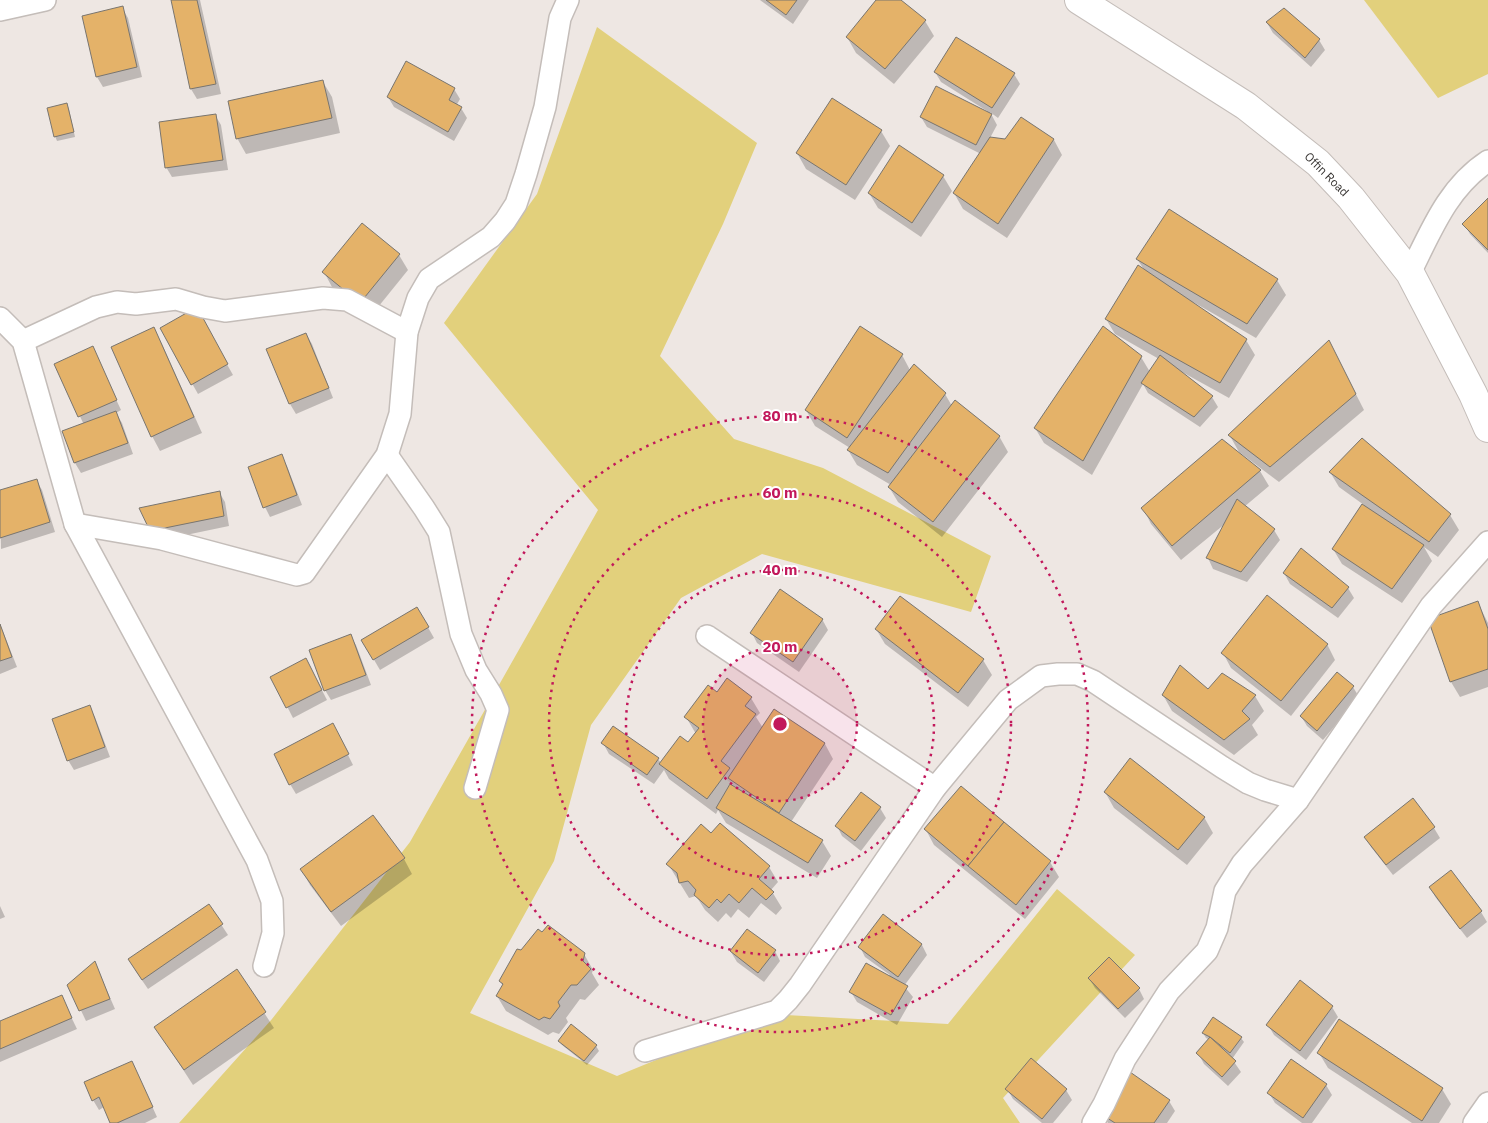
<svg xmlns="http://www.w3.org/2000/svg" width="1488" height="1123" viewBox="0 0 1488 1123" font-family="'IBM Plex Sans',sans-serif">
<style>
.green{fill:#e2d07c}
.shadow{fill:#0003}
.building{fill:#e4b269;stroke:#79756f}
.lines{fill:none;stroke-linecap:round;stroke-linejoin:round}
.street-casing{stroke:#c4bdb9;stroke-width:24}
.secondary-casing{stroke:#c4bdb9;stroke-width:30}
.street{stroke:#fff;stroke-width:21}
.secondary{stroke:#fff;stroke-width:28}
.ring{fill:none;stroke:#c2185b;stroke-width:2.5;stroke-dasharray:2.5 5}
.labels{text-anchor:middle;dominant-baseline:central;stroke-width:4;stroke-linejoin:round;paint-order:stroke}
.street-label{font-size:12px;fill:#363331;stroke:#fff}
.centre{fill:#c2185b;stroke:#fff;stroke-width:2.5}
.ring-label{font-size:15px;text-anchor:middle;font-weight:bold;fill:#c2185b;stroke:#fff;stroke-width:4;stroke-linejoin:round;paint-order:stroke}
</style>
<rect width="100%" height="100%" fill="#eee7e3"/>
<g class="green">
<path d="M1364,0H1488V74L1438,98Z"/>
<path d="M597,27L757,143L723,224L660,356L734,439L823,468L991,556L971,612L762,554L681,598L591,725L554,861L470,1013L617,1076L768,1014L948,1024L1057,889L1135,955L1003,1098L1020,1123H179L272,1019L410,842L598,510L444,323L537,194Z"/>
</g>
<g class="shadow">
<path d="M172,0H200L221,94L197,99L191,89Z"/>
<path d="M760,0H809L793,24Z"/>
<path d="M878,0H899L925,21L934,36L894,84L856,53L847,37Z"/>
<path d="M122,8L128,18L142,77L103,87L97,77Z"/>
<path d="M1267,23L1319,40L1325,50L1311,67L1273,33Z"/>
<path d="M935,72L1014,74L1020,84L998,118L990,112L997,125L990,138L1006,140L1021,118L1054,140L1062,155L1007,238L963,209L954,193L981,154L927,127L921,117L986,112L987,111L941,82Z"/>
<path d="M323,82L332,97L340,133L246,154L237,138Z"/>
<path d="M454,89L460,99L456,106L461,108L467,118L454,141L394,107L388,97Z"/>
<path d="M67,104L69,109L75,137L57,141L55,136Z"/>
<path d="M215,115L221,125L228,170L172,177L166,167Z"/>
<path d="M881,131L890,146L855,200L806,169L797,153Z"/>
<path d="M943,176L952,191L921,237L878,208L869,193Z"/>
<path d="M1488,200V253L1470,234L1464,224Z"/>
<path d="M362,225L399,255L408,270L370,317L332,287L324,272Z"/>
<path d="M1137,259L1277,280L1286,295L1256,338L1193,302L1192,304L1246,340L1255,355L1229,398L1182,372V373L1212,397L1218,407L1200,427L1148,393L1143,384L1092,475L1044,443L1035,428L1141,357L1150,372L1159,359L1115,334L1106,319L1145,271Z"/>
<path d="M196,309L233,375L198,394L161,328Z"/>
<path d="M154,329L162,344L202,433L160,451L152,436Z"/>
<path d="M306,334L312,344L333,398L296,414L290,404L268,350Z"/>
<path d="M92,348L121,410L116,413L122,423L133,454L81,473L75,463L64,432L84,425L56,364Z"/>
<path d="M902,355L910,370L945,394L952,406L999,436L1008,452L942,537L898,502L889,487L891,485L857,465L848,450L850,448L815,426L806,410Z"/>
<path d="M1337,357L1364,410L1279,482L1239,452L1230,436Z"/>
<path d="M1362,439L1450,515L1459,530L1438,557L1424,547L1432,561L1402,603L1342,564L1333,549L1364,505L1339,487L1330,472Z"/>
<path d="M1222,441L1260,471L1269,486L1244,507L1274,530L1280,540L1247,582L1213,569L1208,558L1226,523L1181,560L1151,524L1143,508Z"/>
<path d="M281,456L287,466L302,505L270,517L265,507Z"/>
<path d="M36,480L42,490L55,532L1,549L0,492Z"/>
<path d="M219,492L225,502L229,526L157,541L151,531Z"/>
<path d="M1301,550L1348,588L1354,598L1338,618L1290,584L1284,573Z"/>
<path d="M1478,603L1488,623V687L1460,697L1451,682L1429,620Z"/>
<path d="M417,608L434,638L380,670L363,641Z"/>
<path d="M822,619L828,630L799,672L757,643L752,633Z"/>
<path d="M0,624L17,667L0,674Z"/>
<path d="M876,629L983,660L992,675L968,707L885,644Z"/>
<path d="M350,635L356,645L371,685L331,700L325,690Z"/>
<path d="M1327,644L1335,660L1291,716L1231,668L1223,653Z"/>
<path d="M311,669L327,700L293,718L272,677Z"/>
<path d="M1337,673L1353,687L1359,697L1323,740L1307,726L1301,716Z"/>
<path d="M1222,674L1255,696L1264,711L1252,725L1258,735L1234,755L1172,711L1163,695L1208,691Z"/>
<path d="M717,694L751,698L760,713L756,717L763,728L775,711L825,744L833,759L791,822L822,841L831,856L817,878L726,823L718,810L716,814L669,779L664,770L654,784L609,754L603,743L613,728L658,759L661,763L689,744L696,734L686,717Z"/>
<path d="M89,707L95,717L110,757L74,770L68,760Z"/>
<path d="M338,735L353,765L296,794L290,784Z"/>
<path d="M1105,792L1204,817L1213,833L1187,865L1114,808Z"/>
<path d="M880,808L886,818L861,851L842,836L837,826Z"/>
<path d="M1434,828L1440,838L1393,875L1371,847L1365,837Z"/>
<path d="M926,830L1050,862L1059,877L1025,919L934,845Z"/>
<path d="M711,835L769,867L778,882L771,890L782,908L776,915L761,903L749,918L738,909L731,918L726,913L718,922L705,910L696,896L689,898L668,864Z"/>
<path d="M404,859L412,874L341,926L310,885L301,869Z"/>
<path d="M1450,872L1481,912L1487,922L1467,938L1436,898L1430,888Z"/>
<path d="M0,906L5,917L0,919Z"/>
<path d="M209,906L228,935L148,989L135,970Z"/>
<path d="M883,916L922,945L927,955L904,986L913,997L897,1025L857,1002L851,992L890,975L865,957L860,947Z"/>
<path d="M542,934L584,954L593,970L592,973L599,985L585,1000L580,999L566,1018L568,1022L559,1034L553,1032L548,1035L506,1011L497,996L503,986L500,981L522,952Z"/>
<path d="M775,951L780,961L764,982L737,962L731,952Z"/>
<path d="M95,963L115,1009L86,1021L69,985Z"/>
<path d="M237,971L274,1028L193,1085L156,1028Z"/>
<path d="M1089,978L1139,989L1144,999L1125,1018L1095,988Z"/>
<path d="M61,996L77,1029L0,1062V1023Z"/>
<path d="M1332,1007L1338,1017L1306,1060L1274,1035L1268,1025Z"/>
<path d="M1203,1033L1241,1038L1244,1042L1232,1059L1241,1072L1228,1086L1204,1064L1198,1053L1210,1040L1206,1038Z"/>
<path d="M559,1041L596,1046L599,1051L587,1065L562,1045Z"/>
<path d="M1319,1053L1442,1089L1451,1104L1439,1123H1412L1328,1068Z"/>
<path d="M132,1062L157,1117L145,1123H111L104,1107L99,1110L93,1100Z"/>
<path d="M1130,1074L1169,1101L1175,1111L1167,1123H1108L1102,1114Z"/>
<path d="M1326,1085L1332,1095L1312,1123H1302L1275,1103L1269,1093Z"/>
<path d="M1007,1089L1066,1090L1072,1100L1053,1123H1042L1013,1099Z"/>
</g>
<g class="building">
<path d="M171,0H197L216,84L190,89Z"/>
<path d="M766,0H797L786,15Z"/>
<path d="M876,0H901L926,20L885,69L846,37Z"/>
<path d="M123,6L137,67L96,77L82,16Z"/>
<path d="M1284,8L1320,39L1305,58L1266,22Z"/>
<path d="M956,37L1015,73L992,108L934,72Z"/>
<path d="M406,61L455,88L449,100L462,107L448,132L387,97Z"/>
<path d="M323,80L332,118L236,139L228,101Z"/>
<path d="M936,86L992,114L976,145L920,117Z"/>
<path d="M832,98L882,130L846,185L796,153Z"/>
<path d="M67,103L74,132L54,137L47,108Z"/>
<path d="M216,114L223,160L165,168L159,122Z"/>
<path d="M1021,117L1054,139L998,224L953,193L990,137L1005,139Z"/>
<path d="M899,145L944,175L912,223L868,193Z"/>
<path d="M1488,198V250L1462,224Z"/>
<path d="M1169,209L1278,279L1247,324L1136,259Z"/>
<path d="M362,223L400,254L360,303L322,272Z"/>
<path d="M1138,265L1247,339L1220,383L1105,319Z"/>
<path d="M197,307L228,364L191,385L160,328Z"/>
<path d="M860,326L903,354L847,438L805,410Z"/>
<path d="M1103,326L1142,356L1083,461L1034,428Z"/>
<path d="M154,327L194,417L151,437L111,347Z"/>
<path d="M306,333L329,388L289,404L266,349Z"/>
<path d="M1329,340L1356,394L1270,467L1228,435Z"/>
<path d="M93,346L117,400L78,417L54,364Z"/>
<path d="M1160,355L1213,396L1194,417L1141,383Z"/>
<path d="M914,364L946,393L888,473L847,450Z"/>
<path d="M955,400L1000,436L933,522L888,487Z"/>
<path d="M116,411L128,443L74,463L62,431Z"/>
<path d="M1362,438L1451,514L1429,542L1329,472Z"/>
<path d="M1222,439L1261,470L1172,546L1141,508Z"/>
<path d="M282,454L297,495L263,508L248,467Z"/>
<path d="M37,479L50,522L0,538V490Z"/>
<path d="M220,491L224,516L150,531L139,508Z"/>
<path d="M1237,499L1275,529L1241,572L1206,558Z"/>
<path d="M1362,504L1424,545L1392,589L1332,549Z"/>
<path d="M1301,548L1349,587L1332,608L1283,573Z"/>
<path d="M780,589L823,619L793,662L750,633Z"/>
<path d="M1267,595L1328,644L1281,701L1221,653Z"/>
<path d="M900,596L984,659L958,693L875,629Z"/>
<path d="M1478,601L1488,629V669L1450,682L1428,619Z"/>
<path d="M417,607L429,627L373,660L361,640Z"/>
<path d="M0,624L12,657L0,661Z"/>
<path d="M351,634L366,675L324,691L309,650Z"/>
<path d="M306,658L322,690L286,708L270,677Z"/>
<path d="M1180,665L1208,689L1222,673L1256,695L1242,711L1250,719L1224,740L1162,695Z"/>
<path d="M1337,672L1354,686L1317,731L1300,716Z"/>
<path d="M727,678L752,697L745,706L756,714L721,761L730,768L707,799L659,764L680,736L688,742L699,728L684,717L708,685L717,692Z"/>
<path d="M90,705L105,747L67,761L52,719Z"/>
<path d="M774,709L825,743L779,813L728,778Z"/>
<path d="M333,723L349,754L289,785L274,754Z"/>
<path d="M613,726L659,758L647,775L601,743Z"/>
<path d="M1130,758L1205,817L1178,850L1104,792Z"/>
<path d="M730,784L823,840L808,863L716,808Z"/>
<path d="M961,786L1004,822L968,866L924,829Z"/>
<path d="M861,792L881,807L855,841L835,826Z"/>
<path d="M1413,798L1435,827L1386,865L1364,837Z"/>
<path d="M373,815L405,858L331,912L300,869Z"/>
<path d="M1004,822L1051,861L1016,905L968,866Z"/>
<path d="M720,823L770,866L759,879L774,892L766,900L752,888L739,903L729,894L721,903L717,899L709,908L694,895L696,890L688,881L679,883L677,873L666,864L701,824L711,833Z"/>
<path d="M1451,870L1482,911L1460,929L1429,887Z"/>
<path d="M209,904L223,924L142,980L128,959Z"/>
<path d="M883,914L922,944L898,977L858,947Z"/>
<path d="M548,925L585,953L583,961L591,969L577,985H571L558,1002L560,1006L550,1019L544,1017L539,1020L496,996L503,984L499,981L517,949L521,950L538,929L542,932Z"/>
<path d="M747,929L776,950L758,973L730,951Z"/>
<path d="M1109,957L1140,988L1118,1009L1088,978Z"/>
<path d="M95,961L110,999L79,1011L67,985Z"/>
<path d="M866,963L908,986L891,1015L849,992Z"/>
<path d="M237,969L266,1012L184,1070L154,1027Z"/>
<path d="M1300,980L1333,1006L1300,1051L1266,1025Z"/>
<path d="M62,995L72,1018L0,1049V1021Z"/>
<path d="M1213,1017L1242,1037L1230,1053L1210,1037L1202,1033Z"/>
<path d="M1339,1019L1443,1088L1422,1121L1317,1053Z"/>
<path d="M571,1024L597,1045L584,1061L558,1041Z"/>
<path d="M1210,1037L1236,1061L1222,1077L1196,1053Z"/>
<path d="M1031,1058L1067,1089L1042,1119L1005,1089Z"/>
<path d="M1291,1059L1327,1084L1303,1118L1267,1093Z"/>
<path d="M132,1061L153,1107L117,1123H110L99,1097L92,1101L84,1082Z"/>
<path d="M1130,1072L1170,1100L1154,1123H1115L1101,1114Z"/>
</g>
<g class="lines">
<defs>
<g id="street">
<path d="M0,10L45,0"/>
<path d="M1410,273C1431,231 1448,187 1488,161"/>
<path d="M0,318L23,341L75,524L257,860L272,901L273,933L264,966"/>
<path d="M23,341L96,307L117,302L136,304L176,299L203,307L225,311L323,298L347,300L407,332"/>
<path d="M387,455L424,508L439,532L461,634L476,670L491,694L498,710L475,788"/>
<path d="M75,524L162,539L297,575L304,573L387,455L400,414L407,332L418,298L429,279L491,237L505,221L516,204L526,174L545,107L560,18L568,0"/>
<path d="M707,636L935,788"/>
<path d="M645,1051L777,1011L788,1000L800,985L935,788L1008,700L1041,676L1058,674H1077L1093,681L1222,767L1248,783L1265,790L1298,800"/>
<path d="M1093,1123L1104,1104L1125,1059L1169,991L1207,951L1217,928L1225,891L1242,864L1298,800L1431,606L1488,542"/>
<path d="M1474,1123L1488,1103"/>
</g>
<path id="secondary" d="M1079,0L1246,106L1318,163L1351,198L1410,273L1473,394L1488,428"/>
</defs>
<use href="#street" class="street-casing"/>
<use href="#secondary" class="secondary-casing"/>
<use href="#street" class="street"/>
<use href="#secondary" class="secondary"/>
</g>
<circle cx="780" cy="724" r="77" fill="#c2185b" fill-opacity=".12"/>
<g class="ring">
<circle cx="780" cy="724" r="77"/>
<circle cx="780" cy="724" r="154"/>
<circle cx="780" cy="724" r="231"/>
<circle cx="780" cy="724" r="308"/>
</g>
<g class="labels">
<g class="street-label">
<text transform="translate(1327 174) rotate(45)">Offin Road</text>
</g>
</g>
<circle cx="780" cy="724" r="8" class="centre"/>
<g class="ring-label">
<text x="780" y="421">80 m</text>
<text x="780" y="498">60 m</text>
<text x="780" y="575">40 m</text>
<text x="780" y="652">20 m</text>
</g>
</svg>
